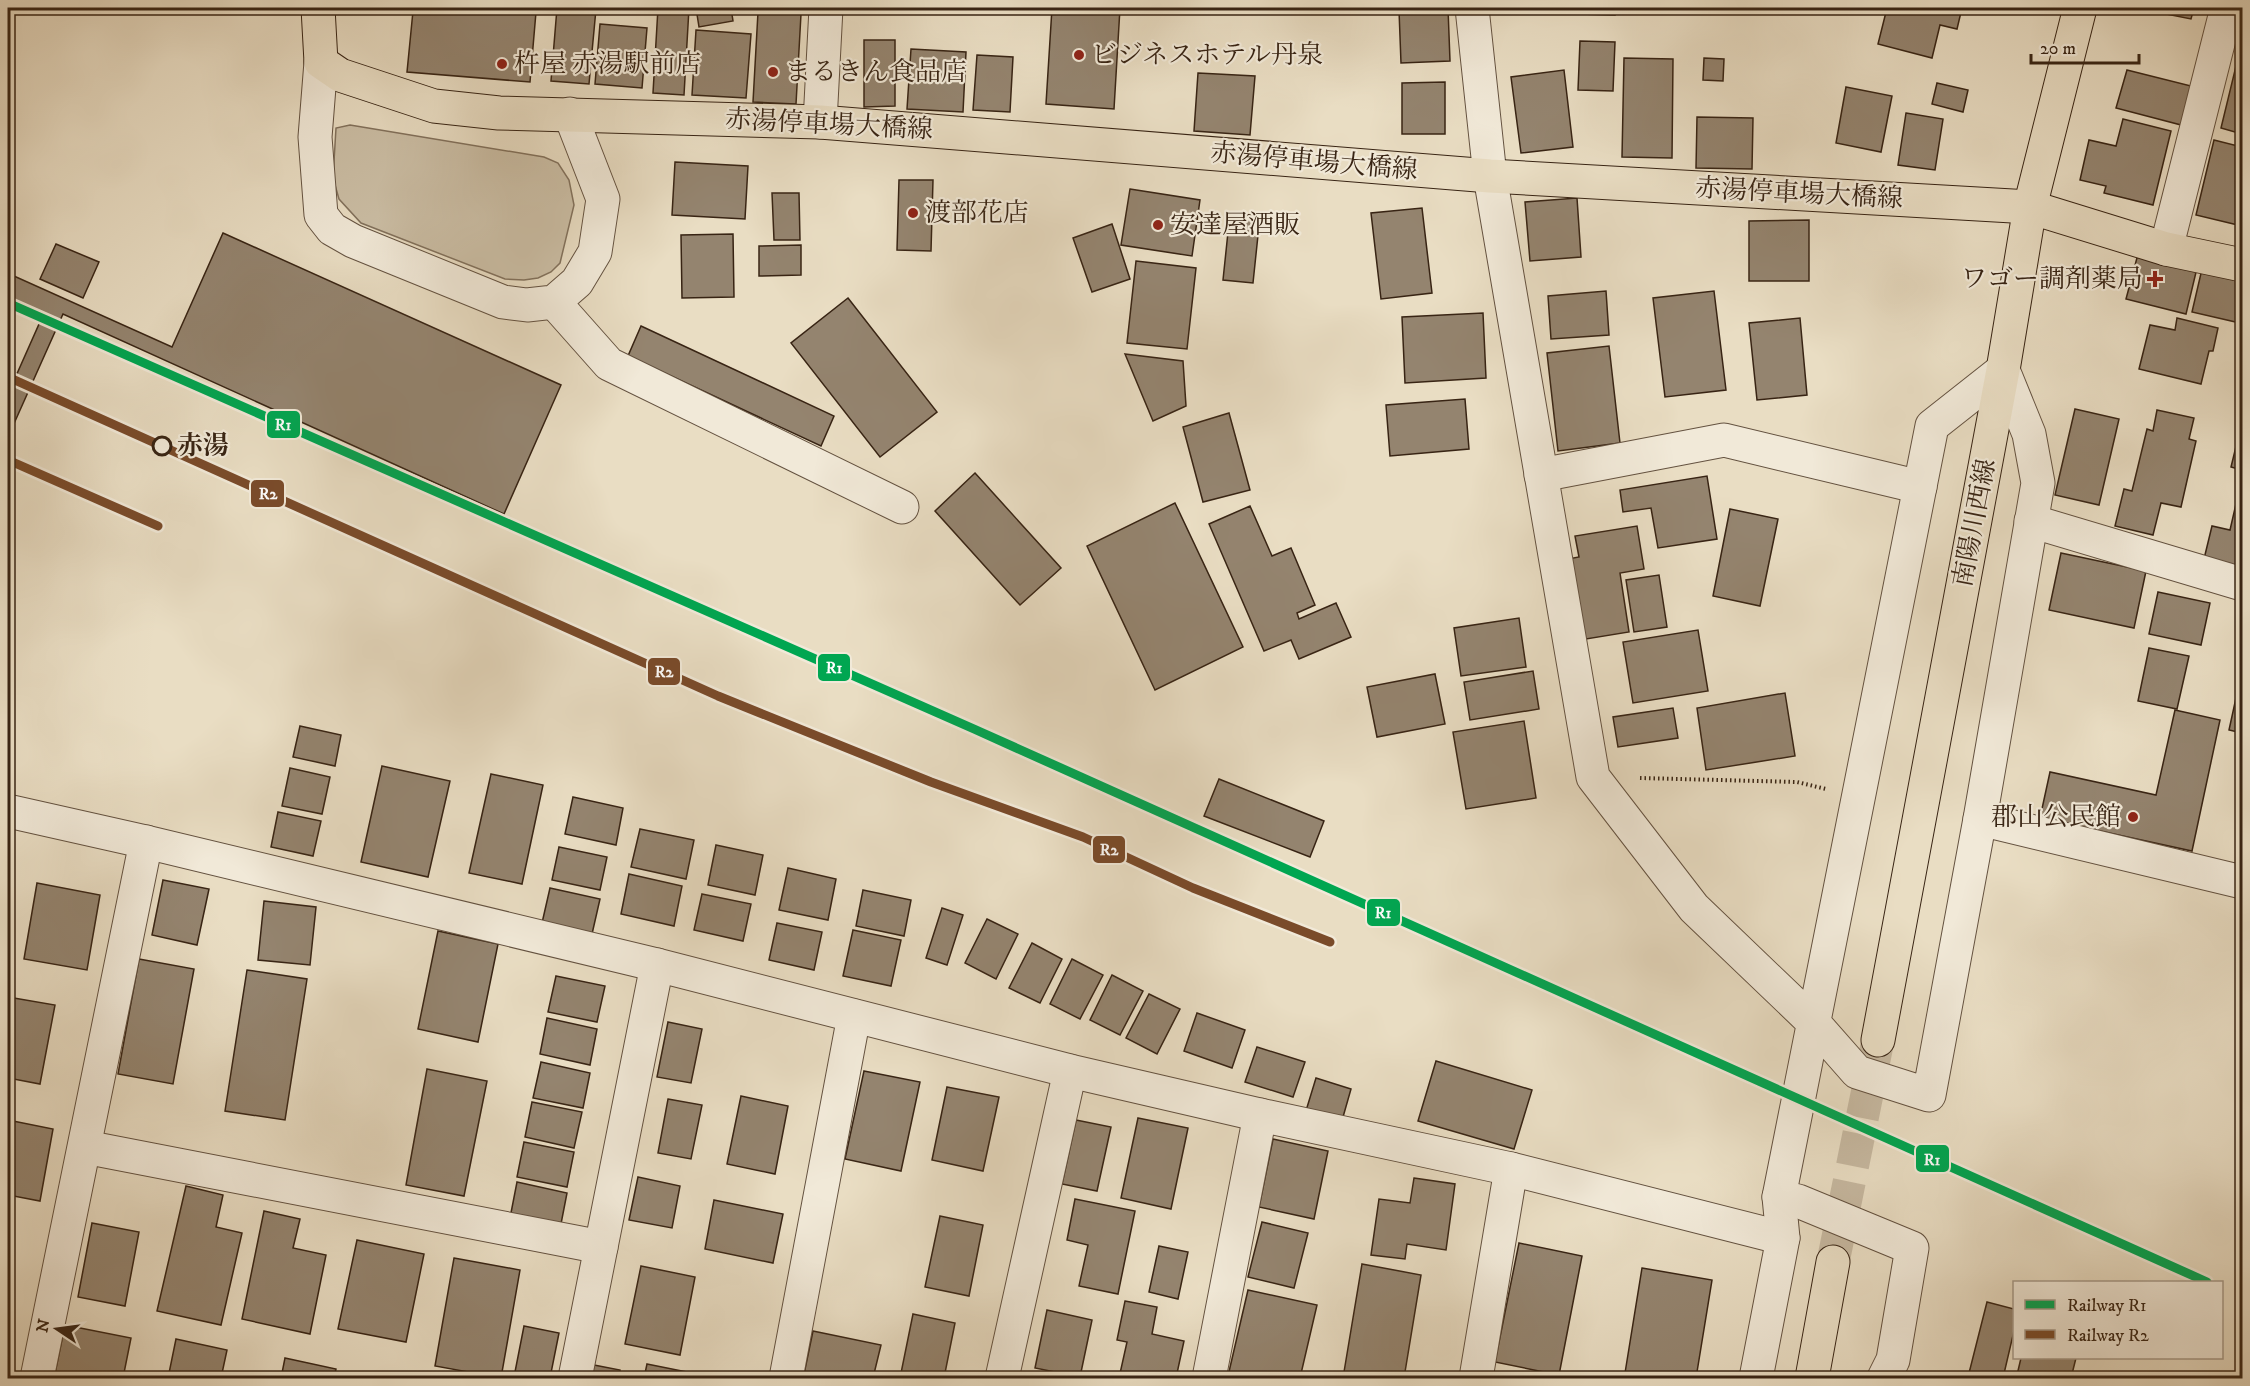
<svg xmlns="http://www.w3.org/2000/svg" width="2250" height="1386" viewBox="0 0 2250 1386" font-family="'IM FELL DW Pica','Noto Serif JP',serif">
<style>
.green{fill:#cbbea5;stroke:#82715c;stroke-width:1.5}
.building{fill:#94846f;stroke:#382414;stroke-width:1.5}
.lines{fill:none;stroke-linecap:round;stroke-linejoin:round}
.major-tunnel{stroke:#c6b8a0;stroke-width:33;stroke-dasharray:33 16;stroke-linecap:butt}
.minor-casing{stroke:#645240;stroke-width:35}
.major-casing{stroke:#382414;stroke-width:35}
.path{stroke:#382414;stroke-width:4;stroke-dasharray:1.5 3;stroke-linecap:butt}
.minor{stroke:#f1e9d8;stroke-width:33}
.major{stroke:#e9ddc3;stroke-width:33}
.rail{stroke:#382414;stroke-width:4.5;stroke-dasharray:10 10;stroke-linecap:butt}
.rail-1-casing{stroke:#f1e9d8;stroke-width:14}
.rail-2-casing{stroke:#f1e9d8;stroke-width:14}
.rail-1{stroke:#00a651;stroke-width:9}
.rail-2{stroke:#7a4b2a;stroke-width:9}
.poi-dot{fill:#8f2418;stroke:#f1e9d8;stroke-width:2}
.stop-dot{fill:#f1e9d8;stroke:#382414;stroke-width:3}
.labels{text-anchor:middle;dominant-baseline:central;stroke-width:4.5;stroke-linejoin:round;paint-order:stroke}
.poi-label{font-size:26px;fill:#382414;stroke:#f1e9d8;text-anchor:start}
.street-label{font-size:26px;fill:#382414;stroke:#f1e9d8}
.stop-label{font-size:26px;font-weight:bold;fill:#382414;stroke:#f1e9d8;text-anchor:start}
.line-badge{stroke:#f1e9d8;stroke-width:2}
.badge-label{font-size:16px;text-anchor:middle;font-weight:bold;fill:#fff}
</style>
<rect width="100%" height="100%" fill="#e9ddc3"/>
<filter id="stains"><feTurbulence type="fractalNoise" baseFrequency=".00333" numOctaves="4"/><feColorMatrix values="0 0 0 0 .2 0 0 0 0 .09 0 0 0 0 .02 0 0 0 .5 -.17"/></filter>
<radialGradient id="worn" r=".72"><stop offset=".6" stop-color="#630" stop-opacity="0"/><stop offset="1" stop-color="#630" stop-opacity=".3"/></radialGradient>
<path class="green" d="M350,125L544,157L558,163L569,180L574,205L560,263L551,272L538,278L524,280L505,279L361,223L339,199L333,178L336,128Z"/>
<g class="building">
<path d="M361,8H526V12H536L530,82L407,72L413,11Z"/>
<path d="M557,8L596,9L589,84L551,81Z"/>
<path d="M658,8H689L684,95L653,93Z"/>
<path d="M696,8H731L733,21L699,27Z"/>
<path d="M1052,8H1120L1114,109L1046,104Z"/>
<path d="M1448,8L1450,61L1401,63L1399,10Z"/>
<path d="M1491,8H1540V12L1491,9Z"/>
<path d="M1578,8H1615V15L1578,14Z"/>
<path d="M1887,8H1962L1957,29L1940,25L1932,58L1878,44Z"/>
<path d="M2136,8H2194L2191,19Z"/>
<path d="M758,12L801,14L796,104L753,102Z"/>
<path d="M600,24L647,28L642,88L595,84Z"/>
<path d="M696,30L751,34L746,98L692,95Z"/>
<path d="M864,40H895V106L864,107Z"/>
<path d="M1580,41L1615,42L1613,91L1578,90Z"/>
<path d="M911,49L966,52L963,112L907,109Z"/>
<path d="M977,55L1013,57L1010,112L973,110Z"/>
<path d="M1624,58L1673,59L1672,158L1622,157Z"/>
<path d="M1704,58L1724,59L1723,81L1703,80Z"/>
<path d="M2236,66L2242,67V134L2221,128Z"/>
<path d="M1564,70L1573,147L1521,153L1511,77Z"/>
<path d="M2127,70L2195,87L2185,126L2116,108Z"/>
<path d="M1198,73L1255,76L1250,135L1194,131Z"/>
<path d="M1445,82V134H1402V83Z"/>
<path d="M1937,83L1968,90L1963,112L1932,104Z"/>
<path d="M1846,87L1892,96L1881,152L1836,143Z"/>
<path d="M1906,113L1943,119L1935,170L1898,165Z"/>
<path d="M1697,117L1753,118L1752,169L1696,168Z"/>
<path d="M2123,119L2171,131L2153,205L2104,193L2106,186L2080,180L2089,140L2116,146Z"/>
<path d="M2214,140L2242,147V226L2196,215Z"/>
<path d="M675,162L748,166L745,219L672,215Z"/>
<path d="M899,180H933L931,251L897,250Z"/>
<path d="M1130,189L1200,200L1192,256L1121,245Z"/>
<path d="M772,193H799L800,240H774Z"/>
<path d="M1577,198L1581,257L1530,261L1525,202Z"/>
<path d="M1422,208L1432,293L1381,299L1371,213Z"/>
<path d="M1230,213L1260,216L1253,283L1223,280Z"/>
<path d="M1809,220V281H1749V221Z"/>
<path d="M1112,224L1130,279L1092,292L1073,238Z"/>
<path d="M223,233L561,385L504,514L63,314L8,437V394L43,315L8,298V289L14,276L172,347Z"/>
<path d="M733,234L734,297L682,298L681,235Z"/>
<path d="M56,244L99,262L83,298L40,279Z"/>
<path d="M801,245V275L759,276V246Z"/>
<path d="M2138,254L2197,268L2186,314L2126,299Z"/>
<path d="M1136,261L1196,268L1187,349L1127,343Z"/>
<path d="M2202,269L2242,279V310L2240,323L2192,312Z"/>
<path d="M1606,291L1609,335L1551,339L1548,296Z"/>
<path d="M1714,291L1726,390L1665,397L1653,298Z"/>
<path d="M848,298L937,412L880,457L791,343Z"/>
<path d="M1483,313L1486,378L1405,383L1402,317Z"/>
<path d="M1800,318L1807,395L1757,400L1749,323Z"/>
<path d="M2177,318L2218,328L2213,351H2209L2201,384L2139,369L2150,325L2175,330Z"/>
<path d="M641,326L834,416L821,446L628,356Z"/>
<path d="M1609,346L1620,443L1558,451L1547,353Z"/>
<path d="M1125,354L1183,361L1186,406L1153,421Z"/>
<path d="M1465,399L1469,449L1390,456L1386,405Z"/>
<path d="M2075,409L2119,419L2099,505L2055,495Z"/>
<path d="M2157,410L2194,418L2189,439L2196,441L2181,507L2161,503L2153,535L2115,526L2124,489L2132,491L2147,429L2153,431Z"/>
<path d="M1229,413L1250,490L1203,502L1183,427Z"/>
<path d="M2241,426L2242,427V470L2231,467Z"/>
<path d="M975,473L1061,568L1020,605L935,511Z"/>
<path d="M1707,476L1717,539L1658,548L1651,508L1623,512L1620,490Z"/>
<path d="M2241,482L2242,483V568L2204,559L2212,526L2230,530Z"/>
<path d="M1175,503L1243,647L1155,690L1087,546Z"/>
<path d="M1250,506L1272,556L1291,548L1315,605L1297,613L1299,619L1336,603L1351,637L1299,659L1291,640L1264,651L1209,524Z"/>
<path d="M1730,509L1778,519L1760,606L1713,596Z"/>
<path d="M1637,526L1644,569L1620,573L1629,632L1580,640L1568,559L1579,557L1575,536Z"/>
<path d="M2061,553L2146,571L2134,628L2049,610Z"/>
<path d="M1659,575L1667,627L1634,632L1626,580Z"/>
<path d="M2158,592L2210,603L2201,645L2149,634Z"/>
<path d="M1519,618L1526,667L1461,676L1454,628Z"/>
<path d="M1698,630L1708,691L1633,703L1623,642Z"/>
<path d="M2149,648L2189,656L2177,709L2138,701Z"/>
<path d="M1533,671L1539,709L1470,720L1464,682Z"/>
<path d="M1435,674L1445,724L1377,737L1367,687Z"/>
<path d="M2241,675H2242V733L2229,730Z"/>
<path d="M1785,693L1795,756L1706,770L1697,708Z"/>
<path d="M1673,708L1678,738L1618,747L1613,717Z"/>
<path d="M2175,710L2220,720L2192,851L2040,818L2050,772L2156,795Z"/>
<path d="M1524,721L1536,798L1466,809L1453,732Z"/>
<path d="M300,726L341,735L335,766L293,757Z"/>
<path d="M382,766L450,781L428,877L361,862Z"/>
<path d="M290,768L330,777L322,814L282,806Z"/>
<path d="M491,774L543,785L522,884L469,873Z"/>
<path d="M1219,779L1324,821L1310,857L1204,816Z"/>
<path d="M573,797L623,808L616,845L565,834Z"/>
<path d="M278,812L321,821L313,856L271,847Z"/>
<path d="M640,829L694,840L686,879L631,867Z"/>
<path d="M716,845L763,855L755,895L708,885Z"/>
<path d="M559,847L607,857L600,890L552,880Z"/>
<path d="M788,868L836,879L828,920L779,910Z"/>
<path d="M629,874L682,886L674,926L621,914Z"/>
<path d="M163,880L209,889L197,945L152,935Z"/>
<path d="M37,883L100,895L87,970L24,959Z"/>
<path d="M550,888L600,899L592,934L542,923Z"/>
<path d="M863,890L911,900L904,936L856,926Z"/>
<path d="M702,894L751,904L743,941L694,930Z"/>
<path d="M264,901L316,907L310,965L258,960Z"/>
<path d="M942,908L963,915L947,965L926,958Z"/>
<path d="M987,919L1018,934L996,979L965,963Z"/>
<path d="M777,923L822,932L814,970L769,960Z"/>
<path d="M853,930L901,940L891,986L843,976Z"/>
<path d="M438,931L498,944L478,1042L418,1029Z"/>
<path d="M1032,943L1062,959L1040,1003L1009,988Z"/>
<path d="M139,959L194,969L173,1084L118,1074Z"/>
<path d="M1072,959L1103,975L1080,1019L1050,1004Z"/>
<path d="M247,970L307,979L285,1120L225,1111Z"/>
<path d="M1112,975L1143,991L1120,1035L1090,1020Z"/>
<path d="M556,976L605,986L597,1022L548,1012Z"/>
<path d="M1149,994L1180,1009L1157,1054L1126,1038Z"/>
<path d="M8,997L55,1005L40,1084L8,1078Z"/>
<path d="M1197,1013L1245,1030L1232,1068L1184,1051Z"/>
<path d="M547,1018L597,1029L590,1065L540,1054Z"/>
<path d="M668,1022L702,1029L691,1083L657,1077Z"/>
<path d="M1257,1047L1305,1062L1293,1097L1245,1082Z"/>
<path d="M1436,1061L1532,1090L1514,1149L1418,1121Z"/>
<path d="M541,1062L590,1073L583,1108L533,1098Z"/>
<path d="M427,1069L487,1081L464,1196L406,1185Z"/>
<path d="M864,1071L920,1082L901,1171L845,1159Z"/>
<path d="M1316,1078L1351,1089L1341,1124L1305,1114Z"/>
<path d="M947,1087L999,1097L983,1171L932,1160Z"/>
<path d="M741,1096L788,1106L775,1174L727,1164Z"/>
<path d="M668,1099L702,1105L691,1159L658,1153Z"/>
<path d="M532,1102L582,1112L574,1148L525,1137Z"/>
<path d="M1138,1118L1188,1128L1171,1209L1121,1198Z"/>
<path d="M8,1120L53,1129L40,1201L8,1195Z"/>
<path d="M1076,1120L1111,1127L1097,1191L1062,1184Z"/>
<path d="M1273,1139L1328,1151L1314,1219L1259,1207Z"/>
<path d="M524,1142L574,1152L567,1187L517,1177Z"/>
<path d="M638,1177L680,1186L672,1228L629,1220Z"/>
<path d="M1414,1178L1455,1184L1446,1250L1407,1244L1405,1259L1371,1255L1379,1199L1410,1203Z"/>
<path d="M517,1182L567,1193L560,1229L510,1218Z"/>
<path d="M186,1186L223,1195L216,1227L242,1233L221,1325L157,1311Z"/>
<path d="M1075,1199L1135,1211L1118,1294L1079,1286L1088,1245L1067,1240Z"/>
<path d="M714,1200L783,1214L773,1263L705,1249Z"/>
<path d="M264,1211L300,1219L293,1248L326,1255L310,1334L242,1319Z"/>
<path d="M940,1216L983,1225L969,1296L925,1287Z"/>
<path d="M1262,1222L1308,1233L1294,1288L1248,1277Z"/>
<path d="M92,1223L139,1232L125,1306L78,1297Z"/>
<path d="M357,1240L424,1254L406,1342L338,1329Z"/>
<path d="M1519,1243L1582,1256L1559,1375L1495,1362Z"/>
<path d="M1159,1246L1188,1252L1178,1299L1149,1292Z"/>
<path d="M454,1258L520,1270L501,1378L435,1366Z"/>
<path d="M1362,1264L1421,1275L1404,1378H1343Z"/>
<path d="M641,1266L695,1277L680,1355L625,1344Z"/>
<path d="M1642,1268L1712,1280L1696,1378H1659L1625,1373Z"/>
<path d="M1248,1290L1317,1305L1300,1378H1239L1228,1376Z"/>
<path d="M1125,1301L1157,1307L1152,1334L1184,1341L1176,1378H1119L1127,1342L1117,1340Z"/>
<path d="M1987,1302L2014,1309V1331L2003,1378L1968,1377Z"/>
<path d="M1047,1310L1092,1320L1080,1377L1035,1368Z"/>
<path d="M913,1314L955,1323L944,1378H900Z"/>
<path d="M65,1325L131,1338L123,1378H54Z"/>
<path d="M524,1326L559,1333L550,1378L514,1377Z"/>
<path d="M813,1331L881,1345L873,1378H823L804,1374Z"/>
<path d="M176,1339L227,1350L221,1378H168Z"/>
<path d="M285,1358L336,1369L334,1378H281Z"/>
<path d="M2021,1358H2076L2071,1378H2031L2017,1375Z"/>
<path d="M647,1364L707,1376L706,1378H644Z"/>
<path d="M594,1365L620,1370L619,1378H591Z"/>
<path d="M1410,1374L1443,1378H1409Z"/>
</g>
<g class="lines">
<path class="major-tunnel" d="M1833,1262L1878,1040"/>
<defs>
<g id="minor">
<path d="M1472,8L1490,176L1593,777L1694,908L1813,1022L1857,1072L1929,1095L1980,819L2038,483L2029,434L2003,370L1932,426L1779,1197L1783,1238L1756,1378"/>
<path d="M321,62L315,137L321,215L332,229L353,241L503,302L527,305L554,302L577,282L595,252L603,199L570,114"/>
<path d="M820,122L826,8"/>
<path d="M2166,249L2227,8"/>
<path d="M554,302L609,364L902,507"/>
<path d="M1541,475L1724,440L1920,487"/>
<path d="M2031,521L2242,584"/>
<path d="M8,811L146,842L657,965L1070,1071L1260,1115L1511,1169L1783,1238"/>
<path d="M1980,819L2242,882"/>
<path d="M85,1147L601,1247"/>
<path d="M1779,1197L1798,1201L1912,1248L1893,1360L1884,1378"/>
<path d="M37,1378L146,842"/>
<path d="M575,1378L657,965"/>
<path d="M786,1378L854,1016"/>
<path d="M1002,1378L1070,1071"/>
<path d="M1209,1378L1260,1115"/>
<path d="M1476,1378L1511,1169"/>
</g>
<g id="major">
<path d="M318,8L321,62L340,75L434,106L499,113L820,122L1490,176L2030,207L2166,249L2242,265"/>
<path d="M1878,1040L2003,370L2030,207L2080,8"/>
<path d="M1812,1378L1833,1262"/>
</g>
</defs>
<use href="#minor" class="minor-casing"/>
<use href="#major" class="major-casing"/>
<path class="path" d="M1640,778L1797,782L1826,789"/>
<use href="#minor" class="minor"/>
<use href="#major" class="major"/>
<path class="rail" d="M8,460L158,526"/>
<defs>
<path id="rail-1" d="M8,303L974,729L2207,1282"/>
<g id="rail-2">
<path d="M8,377L718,696L931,782L1083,837L1193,888L1330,942"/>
<path d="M8,460L158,526"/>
</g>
</defs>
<use href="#rail-1" class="rail-1-casing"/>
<use href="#rail-2" class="rail-2-casing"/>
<use href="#rail-1" class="rail-1"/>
<use href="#rail-2" class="rail-2"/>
</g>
<g class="poi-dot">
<circle cx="1079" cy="55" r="6"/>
<circle cx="502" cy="64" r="6"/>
<circle cx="773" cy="72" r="6"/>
<circle cx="913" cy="213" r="6"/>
<circle cx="1158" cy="225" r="6"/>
<path d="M2152 270h6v6h6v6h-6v6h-6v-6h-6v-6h6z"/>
<circle cx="2133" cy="817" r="6"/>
</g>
<circle class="stop-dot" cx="162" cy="446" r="9"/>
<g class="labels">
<g class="poi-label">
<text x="1091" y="55">ビジネスホテル丹泉</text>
<text x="514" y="64">杵屋 赤湯駅前店</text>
<text x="785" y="72">まるきん食品店</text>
<text x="925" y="213">渡部花店</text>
<text x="1170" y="225">安達屋酒販</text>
<text x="2143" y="279" text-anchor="end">ワゴー調剤薬局</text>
<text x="2121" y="817" text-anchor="end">郡山公民館</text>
</g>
<g class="street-label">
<text transform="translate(829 125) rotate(3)">赤湯停車場大橋線</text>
<text transform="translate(1314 162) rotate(5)">赤湯停車場大橋線</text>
<text transform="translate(1799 194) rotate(3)">赤湯停車場大橋線</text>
<text transform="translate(1975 523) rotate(-79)">南陽川西線</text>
</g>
<g class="stop-label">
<text x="177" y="446">赤湯</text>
</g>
</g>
<g class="line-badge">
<rect x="266" y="410" width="35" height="29" rx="6" fill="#00a651"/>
<rect x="250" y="479" width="35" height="29" rx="6" fill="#7a4b2a"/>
<rect x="817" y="653" width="34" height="29" rx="6" fill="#00a651"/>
<rect x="647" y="657" width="34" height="29" rx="6" fill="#7a4b2a"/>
<rect x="1092" y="835" width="34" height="29" rx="6" fill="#7a4b2a"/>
<rect x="1366" y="898" width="35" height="29" rx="6" fill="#00a651"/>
<rect x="1915" y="1144" width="35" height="29" rx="6" fill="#00a651"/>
</g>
<g class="badge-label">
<text x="283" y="430">R1</text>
<text x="268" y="499">R2</text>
<text x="834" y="673">R1</text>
<text x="664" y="677">R2</text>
<text x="1109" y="855">R2</text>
<text x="1383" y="918">R1</text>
<text x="1932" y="1165">R1</text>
</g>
<rect width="2250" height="1386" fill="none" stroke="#e9ddc3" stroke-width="30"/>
<rect x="9" y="9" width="2232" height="1368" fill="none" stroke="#382414" stroke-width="3"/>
<rect x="15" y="15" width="2220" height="1356" fill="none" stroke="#382414" stroke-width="1.5"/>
<rect x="2013" y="1281" width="210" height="78" fill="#f1e9d8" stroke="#a79a8a" stroke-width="1.5"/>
<rect x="2025" y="1300" width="30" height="9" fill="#00a651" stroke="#a79a8a" stroke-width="1.5"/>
<text x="2067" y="1311" font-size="18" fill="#382414">Railway R1</text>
<rect x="2025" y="1330" width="30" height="9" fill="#7a4b2a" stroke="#a79a8a" stroke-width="1.5"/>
<text x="2067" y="1341" font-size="18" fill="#382414">Railway R2</text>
<g transform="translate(57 1329) rotate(283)" stroke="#f1e9d8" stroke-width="4.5" paint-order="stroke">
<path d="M0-4.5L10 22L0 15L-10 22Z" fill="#382414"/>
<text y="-9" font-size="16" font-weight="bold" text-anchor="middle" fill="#382414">N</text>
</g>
<path d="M2031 54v9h108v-9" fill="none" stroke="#382414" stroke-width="3"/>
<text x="2040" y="54" font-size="18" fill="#382414" stroke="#f1e9d8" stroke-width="4.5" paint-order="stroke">20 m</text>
<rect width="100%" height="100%" filter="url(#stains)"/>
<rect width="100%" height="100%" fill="url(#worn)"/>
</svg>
